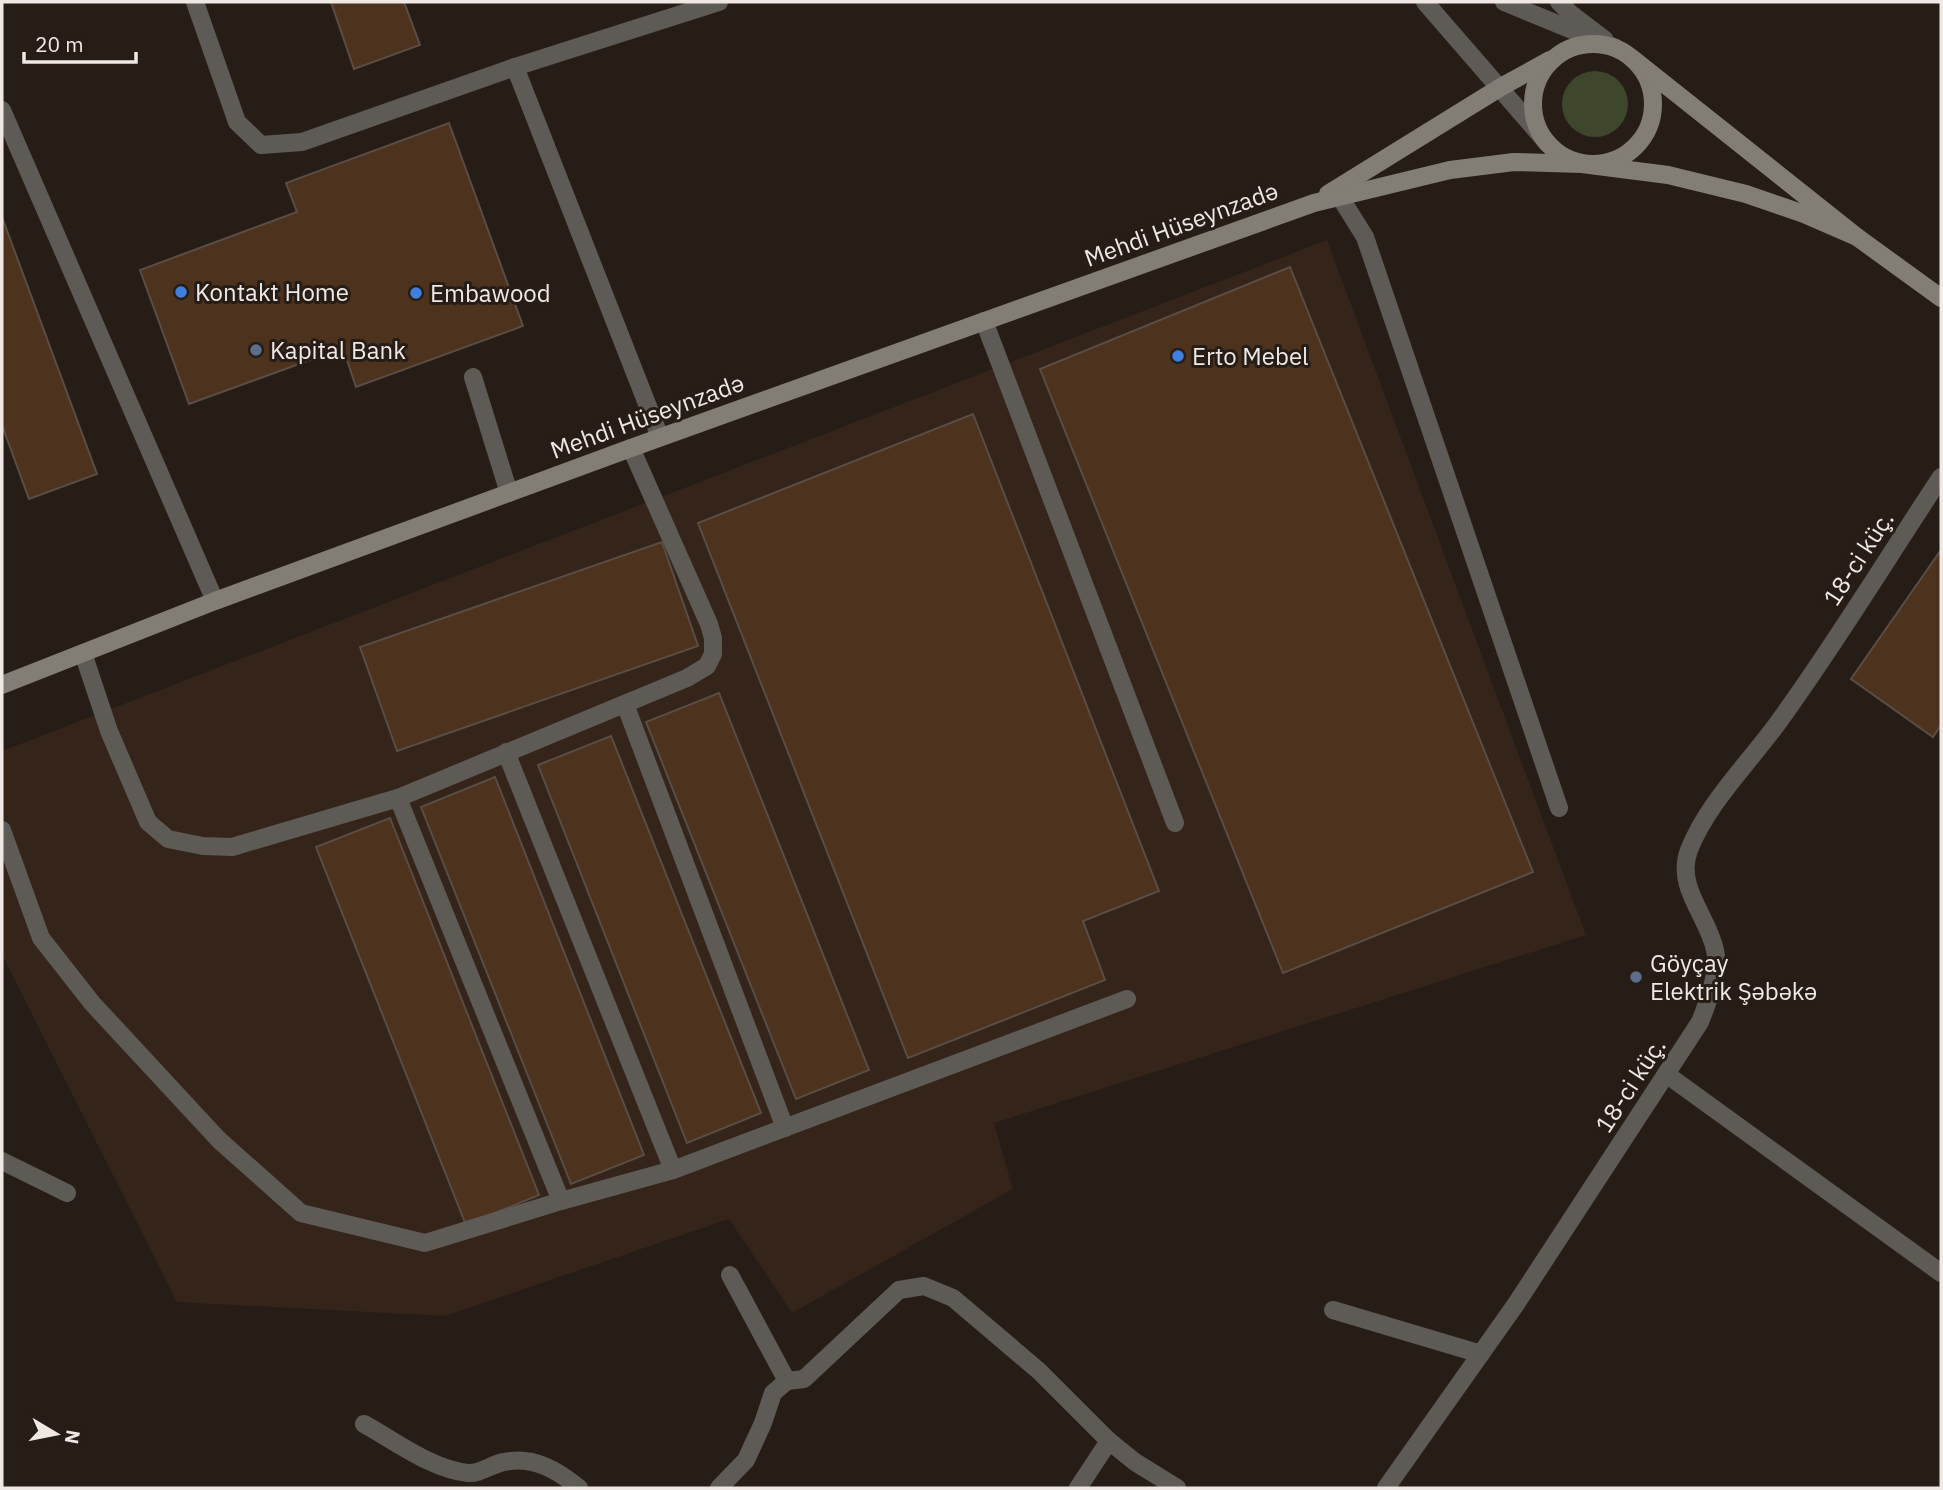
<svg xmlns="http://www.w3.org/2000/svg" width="1943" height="1490" viewBox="0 0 1943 1490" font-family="'IBM Plex Sans',sans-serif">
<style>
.built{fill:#34241a}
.green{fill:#3e472b}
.building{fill:#4d321d;stroke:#594d45;stroke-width:2}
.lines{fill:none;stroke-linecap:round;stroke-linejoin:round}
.service{stroke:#5e5b56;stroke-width:18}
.minor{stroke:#5e5b56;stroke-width:18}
.tertiary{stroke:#5e5b56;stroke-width:18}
.secondary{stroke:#827d75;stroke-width:18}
.shop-dot{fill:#3f7fe0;stroke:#271d17;stroke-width:2.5}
.service-dot{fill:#5c6f8a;stroke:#271d17;stroke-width:2.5}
.labels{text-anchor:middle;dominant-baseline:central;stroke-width:6;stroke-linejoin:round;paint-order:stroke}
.street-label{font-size:24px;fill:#f0e8e4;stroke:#271d17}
.poi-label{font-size:24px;fill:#f0e8e4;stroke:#271d17;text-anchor:start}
</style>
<rect width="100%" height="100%" fill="#271d17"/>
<path class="built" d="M1327,240L1586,935L994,1123L1013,1189L792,1313L729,1219L445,1316L177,1302L2,955V751Z"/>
<circle class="green" cx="1595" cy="104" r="33"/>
<g class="building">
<path d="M331,2H404L420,45L354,69Z"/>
<path d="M449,123L523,326L356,387L343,348L189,404L140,270L297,212L286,183Z"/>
<path d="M2,217L97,474L29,499L2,425Z"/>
<path d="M1290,267L1533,872L1283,973L1040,369Z"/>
<path d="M973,414L1159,891L1083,921L1105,980L908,1058L698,523Z"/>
<path d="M662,542L698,646L397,751L360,647Z"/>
<path d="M1941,550V725L1933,737L1851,679Z"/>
<path d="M719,693L869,1070L796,1099L646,722Z"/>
<path d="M611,736L761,1113L687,1143L538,765Z"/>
<path d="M495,777L644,1155L571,1184L421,807Z"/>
<path d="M390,818L539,1195L466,1225L316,847Z"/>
</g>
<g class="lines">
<g class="service">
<path d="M195,2L237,122L261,145L302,142L515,67L719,2"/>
<path d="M515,67L660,437"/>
<path d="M2,110L215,601"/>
<path d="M1340,197L1365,237L1559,808"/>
<path d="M984,321L1175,823"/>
<path d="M473,377L509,493"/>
<path d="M83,653L109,731L148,822L168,839L203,846L232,847L398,798L687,678L707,666L713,654V638L709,624L631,448"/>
<path d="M625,704L785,1128"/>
<path d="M506,752L673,1170"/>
<path d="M398,798L561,1201"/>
<path d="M2,830L41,938L92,1003L219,1140L301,1213L425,1243L561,1201L673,1170L1127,999"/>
<path d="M2,1161L67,1193"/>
</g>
<g class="minor">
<path d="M1559,2L1571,14L1605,40"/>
<path d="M1666,1074L1941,1273"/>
<path d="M730,1275L787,1381"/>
<path d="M1333,1310L1481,1354"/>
<path d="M364,1424C395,1441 433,1470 468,1473C480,1474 492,1464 504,1462C534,1456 557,1470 579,1488"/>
<path d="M719,1488L746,1460L763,1423L773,1393L787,1381L804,1379L899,1290L924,1286L953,1298L1039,1371L1109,1441"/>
<path d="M1078,1488L1109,1441L1135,1462L1177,1488"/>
<path d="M1386,1488L1516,1304L1700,1022C1708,1002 1720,970 1715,950C1708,916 1675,887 1689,850C1708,802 1750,762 1780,720C1837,641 1888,557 1941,477"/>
</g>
<g class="tertiary">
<path d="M1425,2L1548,144"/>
<path d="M1504,2L1616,48"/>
</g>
<g class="secondary">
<circle cx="1593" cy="104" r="60"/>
<path d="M1328,194L1501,87L1550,60"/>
<path d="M1857,237L1941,298"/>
<path d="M2,685L215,601L631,448L1314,203L1450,170L1514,162L1582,164L1668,175L1746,194L1804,214L1857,237L1633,59"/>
</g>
</g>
<g class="shop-dot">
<circle cx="181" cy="292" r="7"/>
<circle cx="416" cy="293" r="7"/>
<circle cx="1178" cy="356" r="7"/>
</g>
<g class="service-dot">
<circle cx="256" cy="350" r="7"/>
<circle cx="1636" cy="977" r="7"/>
</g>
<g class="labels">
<g class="street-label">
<text transform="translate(1181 224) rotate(-20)">Mehdi Hüseynzadə</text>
<text transform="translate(647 416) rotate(-20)">Mehdi Hüseynzadə</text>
<text transform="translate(1858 558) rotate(-57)">18-ci küç.</text>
<text transform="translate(1630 1085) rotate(-57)">18-ci küç.</text>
</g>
<g class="poi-label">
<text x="195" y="292">Kontakt Home</text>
<text x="430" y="293">Embawood</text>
<text x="270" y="350">Kapital Bank</text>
<text x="1192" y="356">Erto Mebel</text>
<text x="1650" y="963">Göyçay<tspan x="1650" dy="28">Elektrik Şəbəkə</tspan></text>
</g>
</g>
<rect width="1943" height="1490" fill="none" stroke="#f0e8e4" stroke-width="7"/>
<g transform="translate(56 1434) rotate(100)" stroke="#271d17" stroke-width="5" paint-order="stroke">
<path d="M0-5L12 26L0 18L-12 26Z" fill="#f0e8e4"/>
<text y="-10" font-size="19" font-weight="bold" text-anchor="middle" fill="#f0e8e4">N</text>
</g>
<path d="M24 52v10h112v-10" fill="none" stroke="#f0e8e4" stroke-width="3.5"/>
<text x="35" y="52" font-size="21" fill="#f0e8e4" stroke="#271d17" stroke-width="5" paint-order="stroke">20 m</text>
</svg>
